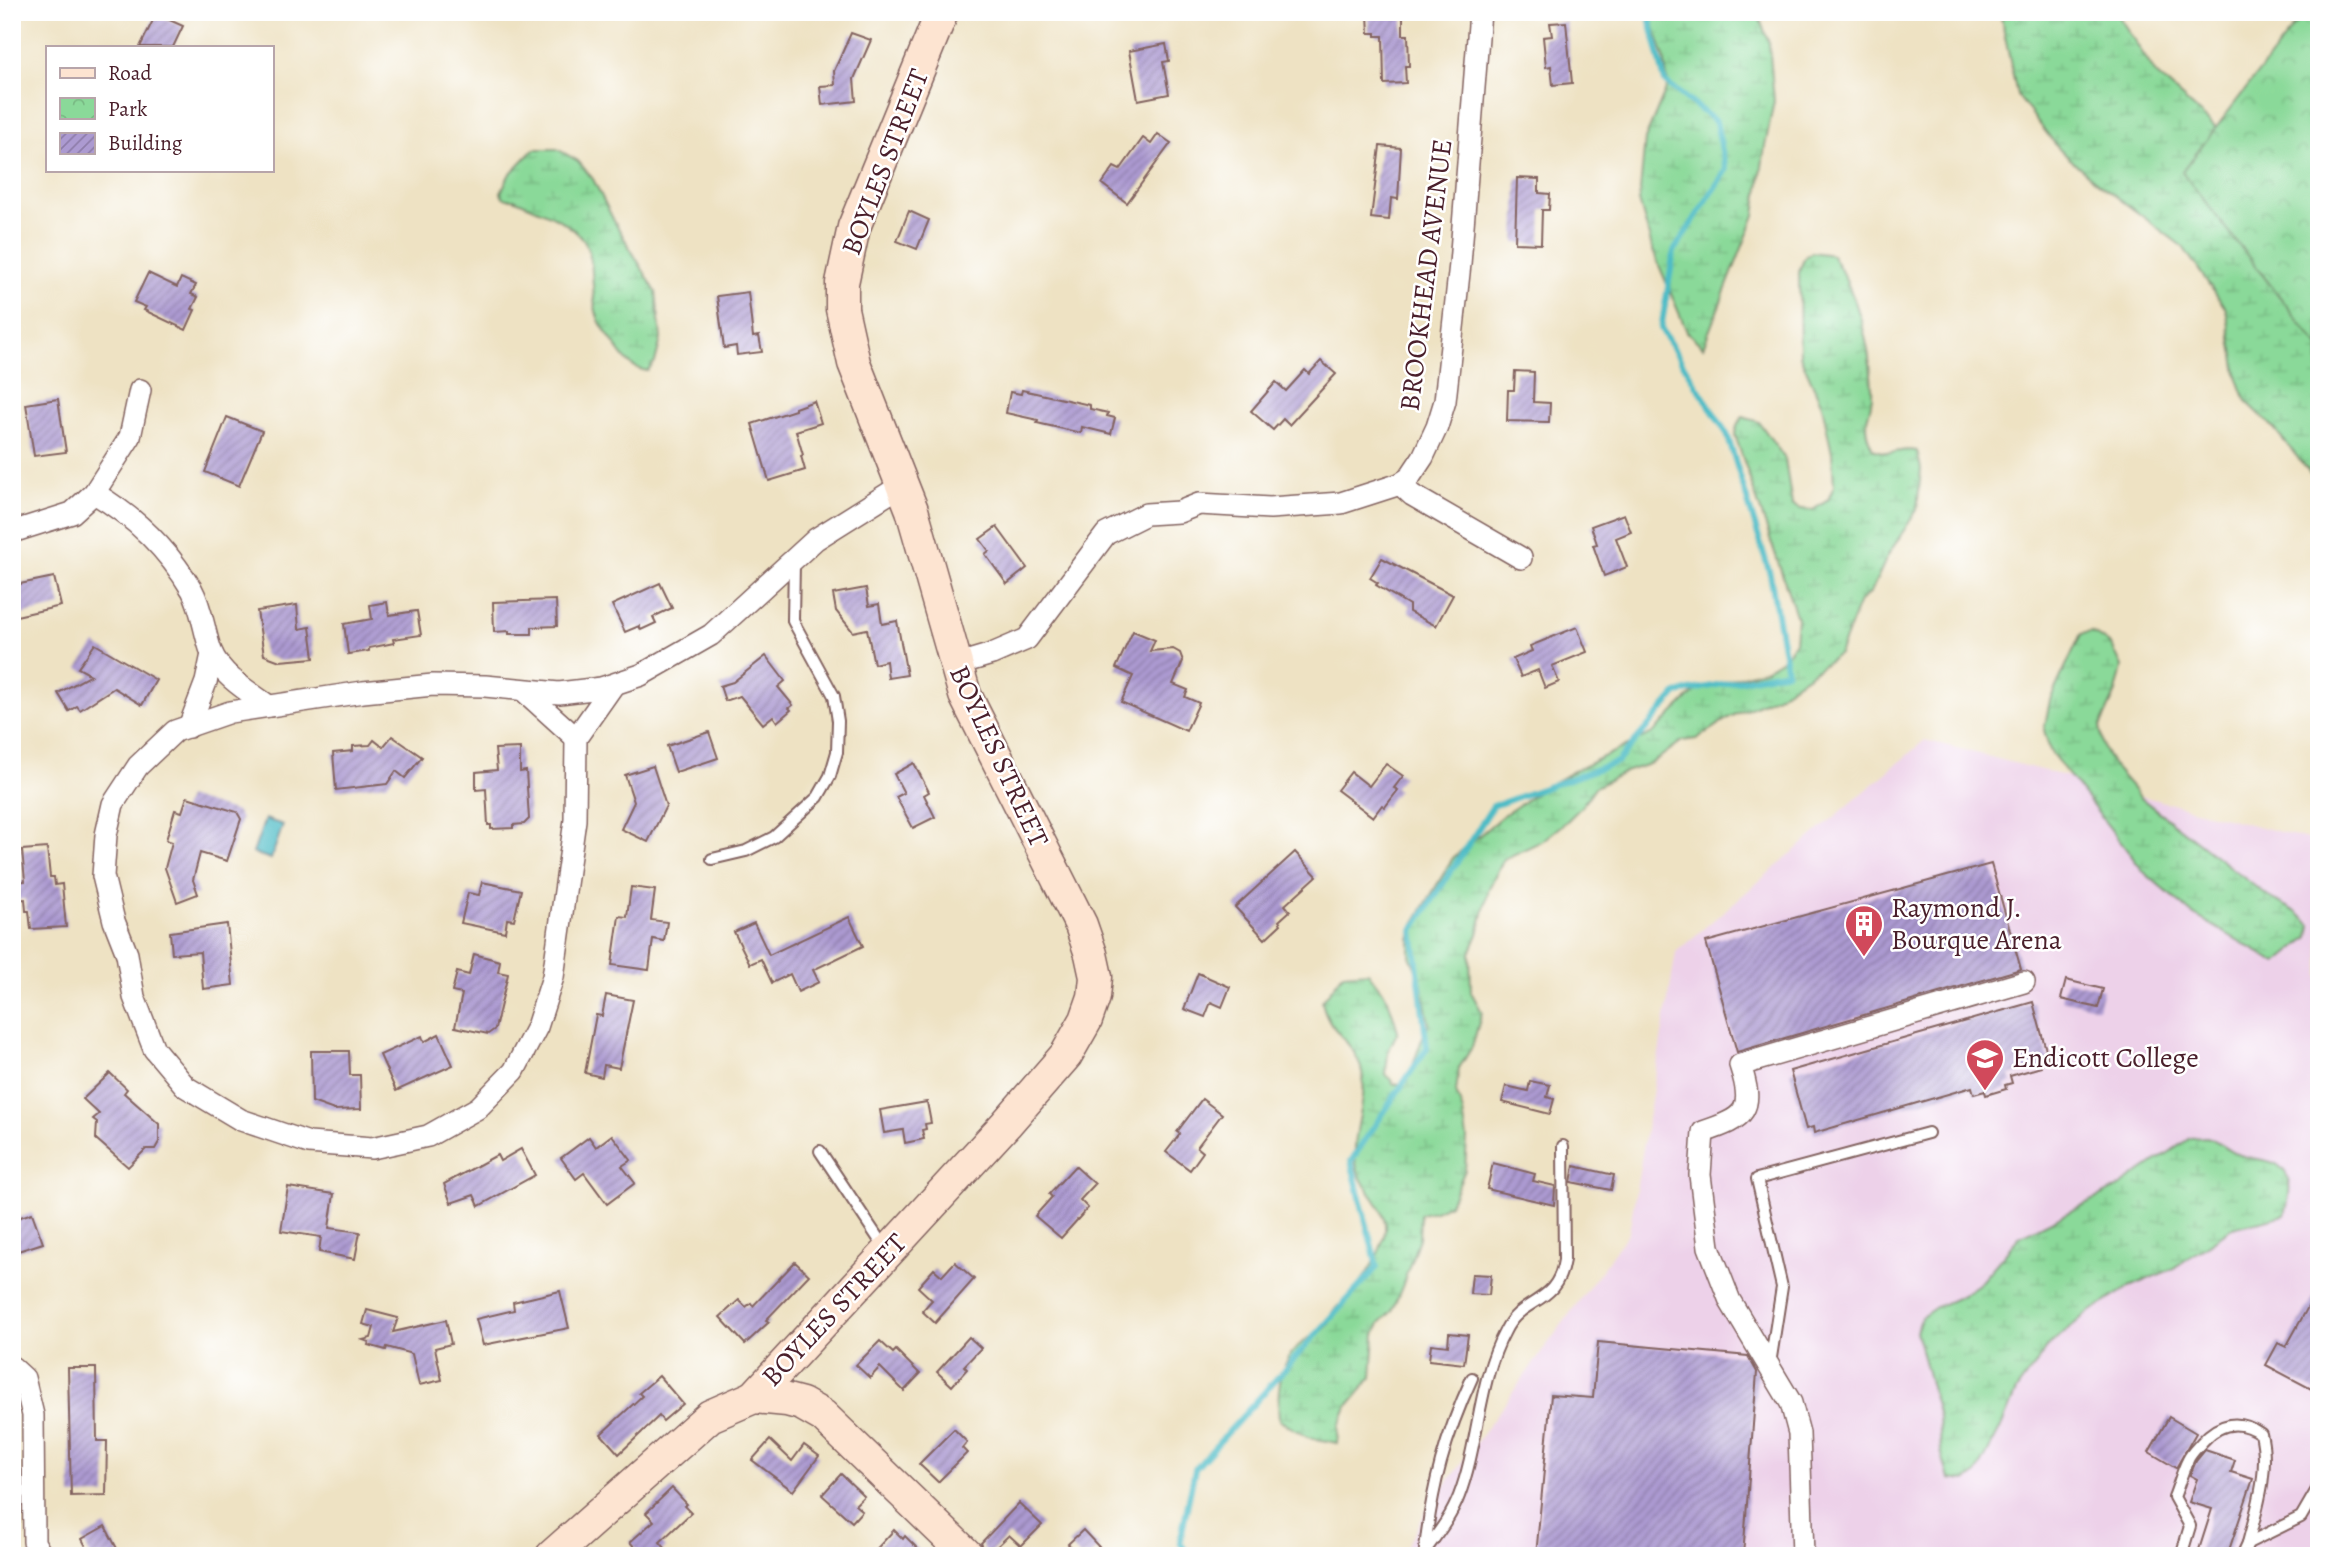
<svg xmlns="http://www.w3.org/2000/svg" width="2331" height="1568" viewBox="0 0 2331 1568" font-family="Alegreya,serif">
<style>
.built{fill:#edd1e9}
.wetland{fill:url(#wetland-marsh);stroke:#6a7c62;stroke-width:2}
.park{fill:url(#park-crowns);stroke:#6a7c62;stroke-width:2}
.water{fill:#4ebcc6;stroke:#4c6e78;stroke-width:2}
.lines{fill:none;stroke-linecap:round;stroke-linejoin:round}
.stream{stroke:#4ebcc6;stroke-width:6}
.building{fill:url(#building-hatch)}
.lane-casing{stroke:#836360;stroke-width:14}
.street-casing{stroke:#836360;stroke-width:24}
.secondary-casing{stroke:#836360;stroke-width:35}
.lane{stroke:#fff;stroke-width:10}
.street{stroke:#fff;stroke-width:21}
.secondary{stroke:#fde4d1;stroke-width:32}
.labels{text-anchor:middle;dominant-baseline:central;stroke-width:5;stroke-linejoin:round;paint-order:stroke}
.street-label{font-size:28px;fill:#4a1f2b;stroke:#fff}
.poi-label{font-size:28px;fill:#4a1f2b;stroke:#fff;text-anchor:start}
</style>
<defs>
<pattern id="wetland-marsh" width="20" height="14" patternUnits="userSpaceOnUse" patternTransform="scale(1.75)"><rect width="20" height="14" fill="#8ad999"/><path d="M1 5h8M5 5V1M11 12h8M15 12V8" fill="none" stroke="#79ba84"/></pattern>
<pattern id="park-crowns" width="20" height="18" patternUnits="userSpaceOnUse" patternTransform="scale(1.75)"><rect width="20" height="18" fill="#8ad999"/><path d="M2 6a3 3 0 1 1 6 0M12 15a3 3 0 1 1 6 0" fill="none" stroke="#79ba84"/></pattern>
<pattern id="building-hatch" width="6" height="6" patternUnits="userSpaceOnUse" patternTransform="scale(1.75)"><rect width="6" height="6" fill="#ac9ad1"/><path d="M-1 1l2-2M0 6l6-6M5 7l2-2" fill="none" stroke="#8e7daa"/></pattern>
</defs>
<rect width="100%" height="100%" fill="#fff"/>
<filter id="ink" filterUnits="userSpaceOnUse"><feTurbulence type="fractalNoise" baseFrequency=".0143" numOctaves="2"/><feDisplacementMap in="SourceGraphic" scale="14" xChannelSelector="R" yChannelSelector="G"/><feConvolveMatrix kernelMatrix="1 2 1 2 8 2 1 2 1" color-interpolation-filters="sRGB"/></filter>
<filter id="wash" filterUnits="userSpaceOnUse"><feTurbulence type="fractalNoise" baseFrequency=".00686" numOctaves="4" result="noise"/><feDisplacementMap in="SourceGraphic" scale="28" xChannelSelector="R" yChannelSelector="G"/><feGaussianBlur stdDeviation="1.57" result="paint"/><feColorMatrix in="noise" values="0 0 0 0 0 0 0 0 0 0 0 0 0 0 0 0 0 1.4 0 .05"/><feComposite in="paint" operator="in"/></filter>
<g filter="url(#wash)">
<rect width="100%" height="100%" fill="#eee2c3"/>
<path class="built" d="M1925,740L2319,842V1556H1401L1426,1512L1629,1232L1676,952Z"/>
<g class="wetland">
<path d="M1649,12H1757L1769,43L1774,101L1765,146L1755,215L1703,347L1687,332L1653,251L1639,201L1645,139L1668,85L1664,57Z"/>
<path d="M2000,12H2116L2156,74L2234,144L2319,238V484L2273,427L2246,401L2238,379L2226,309L2183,247L2092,178L2060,150L2017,95Z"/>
<path d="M534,149H557L578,161L593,179L614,221L656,292L661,339L655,362L647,371C632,368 626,361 618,349C610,337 599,325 596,311C591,291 595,257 584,241C569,219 536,210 514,199H507L502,196L501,192L509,175Z"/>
<path d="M1812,252L1832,255C1857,294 1870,342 1872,388C1874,418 1857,417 1873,449C1895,458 1897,447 1917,451L1921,469L1917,510L1888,555L1871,592L1860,601L1839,654L1777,696L1730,717L1696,739L1682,741L1652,763L1625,772L1595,787L1581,807L1567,821L1542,841L1504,859L1489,888L1478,934L1470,953L1471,992L1482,1012L1472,1047L1459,1068L1456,1092L1463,1112L1467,1138L1465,1170L1450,1204L1435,1211L1420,1214L1419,1238L1402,1287L1392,1311L1380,1323L1375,1334L1372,1377L1347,1407L1339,1426L1337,1443L1307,1437L1279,1420C1277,1392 1278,1361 1303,1342C1310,1336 1324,1333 1329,1324C1332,1320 1332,1313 1335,1309C1338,1305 1344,1303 1347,1299C1362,1284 1383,1252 1385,1230C1387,1204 1362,1191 1357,1168C1348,1135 1371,1102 1361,1068C1353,1039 1328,1033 1322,1001L1343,974L1368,972L1388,999L1398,1031L1388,1051L1386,1074L1394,1084H1404L1410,1074L1422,1039L1429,1024L1421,981L1410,956V939L1415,922L1453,858L1501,817L1541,790L1570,773L1653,733L1697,690L1766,669L1784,658L1795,642L1797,618L1735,435L1737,425L1743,417L1759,422L1785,459L1792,505L1801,509L1813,510L1828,500L1834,486L1832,453L1822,405L1800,356L1799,271L1805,257Z"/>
<path d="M2092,632L2112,646L2122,667L2116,692L2100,727L2104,749L2113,766L2141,798L2266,895L2296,912L2311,925L2309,937L2277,963L2191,913L2144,872L2050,751L2044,730L2050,700L2081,634Z"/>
<path d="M2207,1137C2220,1141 2228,1151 2240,1155C2251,1160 2268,1158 2278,1165C2295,1177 2289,1198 2285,1215L2232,1228L2172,1269L2129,1287L2085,1315L2049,1345L2016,1391L2002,1425L1976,1475L1965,1481L1949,1479L1941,1451L1939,1417L1916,1331L1922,1317L1936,1307L1961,1296L1979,1284L2019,1237L2119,1187L2190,1138Z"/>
</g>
<path class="park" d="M2305,12H2319V347L2182,172Z"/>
<path class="water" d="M265,819L283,825L271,859L253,853Z"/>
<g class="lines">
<path class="stream" d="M1189,1556L1180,1542L1195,1469L1377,1267L1351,1161L1427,1048L1413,930L1493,806L1617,762L1677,693L1787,671L1770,574L1727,434L1661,329L1674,251L1726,170L1716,122L1665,82L1648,12"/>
</g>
<g id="blocks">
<g class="building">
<path d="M156,14L183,26L173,47H140Z"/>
<path d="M1403,14V35H1408L1409,66H1405L1406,83L1384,84L1383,36H1376V33H1369L1368,15Z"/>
<path d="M1566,22L1572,83L1553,85L1551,66L1546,67L1543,37L1552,36L1550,23Z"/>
<path d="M851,33L871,40L854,79L856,101L822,105L820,86L835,85L834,71Z"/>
<path d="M1166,44L1169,61L1163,62L1169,94L1138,100L1129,51Z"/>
<path d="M1158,134L1171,143L1127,203L1102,184L1114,167L1120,170L1143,138L1151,144Z"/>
<path d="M1380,146L1401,148L1398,199L1391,198L1389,220L1371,218Z"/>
<path d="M1517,178L1539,179V193L1550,194L1549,210H1542L1541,244L1515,243Z"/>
<path d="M909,211L929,220L917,249L897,241Z"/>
<path d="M148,273L177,287L181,278L196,285L191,294L198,297L192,309L195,310L186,330L144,310L146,307L134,302Z"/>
<path d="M748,292L753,337L759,336L762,352L737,355L736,346L724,348L717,296Z"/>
<path d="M1321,361L1336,374L1289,425L1283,419L1273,430L1251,411L1276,382L1286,391L1305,370L1309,374Z"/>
<path d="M1515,371L1534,372L1533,402L1550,403L1549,422L1507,421L1508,390H1514Z"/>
<path d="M1022,390L1090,405V409L1108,413L1107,416L1115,418L1111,434L1082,427L1081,433L1037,423L1038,420L1006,413L1010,392L1021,394Z"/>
<path d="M58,399L66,452L34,456L26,404Z"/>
<path d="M814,401L821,423L796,431L803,455L801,456L805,470L769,481L752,424L795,410V408Z"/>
<path d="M227,417L262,431L239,486L205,472Z"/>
<path d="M1624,514L1631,532L1616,538L1627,567L1604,576L1593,545L1597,544L1591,526Z"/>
<path d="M997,527L1027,568L1007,584L985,554L989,551L980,539Z"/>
<path d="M1382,558L1453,595L1436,626L1409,612V605L1376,585L1378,583L1370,578Z"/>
<path d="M54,577L61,606L12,617V589L16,588L15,585Z"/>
<path d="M660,583L672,608L653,617L656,623L641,630L639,626L625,632L612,605Z"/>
<path d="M866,588L869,606L879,604L882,624L897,621L907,675L888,678L886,661L874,664L867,629L853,632L836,611L833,594Z"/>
<path d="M556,600L557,626L532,627V634H509V631L494,632L493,602Z"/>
<path d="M387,602L389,615L417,611L421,635L393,639L394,643L369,648V651L348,654L344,624L372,619L370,605Z"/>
<path d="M297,605L299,629L310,627L314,658L280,661L264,655L257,611Z"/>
<path d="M1577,627L1587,652L1552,666L1559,682L1545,688L1538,670L1521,677L1513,659L1532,651L1530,646Z"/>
<path d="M1133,631L1155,640L1150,651L1173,649L1180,653L1183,661L1173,684L1188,690L1185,697L1199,703L1186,731L1121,702L1133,676L1116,668Z"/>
<path d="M95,644L156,680L142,705L114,688L80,710L77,706L69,711L58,693L91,675L78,668Z"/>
<path d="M766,656L785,681L778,687L793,705L789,708L791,710L777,722L773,716L763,724L740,696L725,701L720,686L733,682Z"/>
<path d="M709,732L718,758L676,772L667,746Z"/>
<path d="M392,736L422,757L405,778L396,771L387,784L336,790L333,753L353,751V746L370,745L374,740L383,747Z"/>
<path d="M520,748V772L526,771L529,819L524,824L513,825V828L491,829V825H488L486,789L476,790V772L497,770L495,749Z"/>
<path d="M914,763L929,792L924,795L935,817L913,828L896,797L904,793L894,774Z"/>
<path d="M1386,764L1403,776L1394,788L1398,790L1385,807L1382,805L1373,817L1337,790L1351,772L1369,786Z"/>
<path d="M653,766L666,806L648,842L621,829L634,802L625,775Z"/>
<path d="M187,797L237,812L241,819L227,861L200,853L193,880L198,894L177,902L165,868L172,842L166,840L175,810L182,812Z"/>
<path d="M47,848L50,877H54L55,885L62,884L66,927L31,929L29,911H26L25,899L14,900L12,882L25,881L22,850Z"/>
<path d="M1295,852L1317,876L1285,905L1290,911L1279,921L1281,924L1265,939L1235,907Z"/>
<path d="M1991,864L2021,969L1737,1052L1706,942Z"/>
<path d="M482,882L521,890L514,920L507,919L505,932L461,923L468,893L479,895Z"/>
<path d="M631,887L655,890L651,920L667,922L664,941L653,939L649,970L612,965L619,916L627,917Z"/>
<path d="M849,917L863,946L813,970L819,982L798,992L790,974L772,983L761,959L750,964L734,932L754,923L769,955Z"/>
<path d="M227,924L233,985L203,989L200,952L172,954L170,932Z"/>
<path d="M474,954L500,961L498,972L508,974L495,1029L488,1034L455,1027L462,994L452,992L457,972L469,975Z"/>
<path d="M1198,973L1230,987L1222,1007L1211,1002L1205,1017L1184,1009Z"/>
<path d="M2066,980L2103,989L2098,1008L2061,999Z"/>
<path d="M606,995L633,1000L619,1068L604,1065L602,1077L585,1073L596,1015L602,1016Z"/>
<path d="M2033,1002L2049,1061L2040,1063L2041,1067L2010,1076L2012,1083L2005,1085L2006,1089L1986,1095L1985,1091L1974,1094L1972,1087L1814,1133L1813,1127L1806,1129L1790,1071Z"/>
<path d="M439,1034L453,1065L396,1091L380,1055L422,1036L424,1042Z"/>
<path d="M311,1051H349L350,1075H360L361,1109L334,1110L312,1102Z"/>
<path d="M110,1073L127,1089L124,1093L159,1124V1142L155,1149H146L128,1167L96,1139L97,1122L93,1119L99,1114L83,1099Z"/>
<path d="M1530,1081L1550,1085L1547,1097L1554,1099L1550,1114L1502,1102L1506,1086L1528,1091Z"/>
<path d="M1202,1099L1222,1114L1197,1147L1203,1152L1190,1170L1166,1152L1180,1134L1177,1132Z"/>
<path d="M927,1102L931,1123L925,1124L926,1129L922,1130L924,1139L905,1143L903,1130L884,1133L880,1110Z"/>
<path d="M612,1135L631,1160L622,1166L635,1183L607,1204L584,1173L576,1179L561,1158L589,1137L596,1147Z"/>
<path d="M521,1149L535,1175L479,1206L474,1195L451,1203L444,1184L497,1155L500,1161Z"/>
<path d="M1493,1163L1535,1174L1533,1181L1555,1186L1554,1205L1487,1189Z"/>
<path d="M1075,1166L1095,1184L1080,1200L1088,1208L1061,1238L1035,1216L1052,1197L1049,1194Z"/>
<path d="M1574,1166L1614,1175L1611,1190L1571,1182Z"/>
<path d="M288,1187L334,1194L329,1228L360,1232L355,1259L319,1252L321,1237L281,1231Z"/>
<path d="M32,1213L43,1243L18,1251L12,1234V1220Z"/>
<path d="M795,1262L809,1275L766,1320L769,1322L745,1344L720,1317L739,1300L746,1307L751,1303L753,1306Z"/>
<path d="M955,1262L974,1279L935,1323L922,1311L932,1300L918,1287L934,1269L942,1276Z"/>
<path d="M1472,1274L1491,1275L1489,1295L1470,1294Z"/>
<path d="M2319,1287V1393L2266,1365L2278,1343L2286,1347Z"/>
<path d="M560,1291L569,1328L483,1345L476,1319L514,1310L513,1302Z"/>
<path d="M367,1310L398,1318L393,1332L446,1320L451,1344L435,1348L442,1380L419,1385L412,1354L387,1347L386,1350L368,1345L369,1342L363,1340L371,1338L374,1327L363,1324Z"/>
<path d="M1449,1333L1468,1335L1464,1364L1429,1360L1431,1344L1448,1346Z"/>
<path d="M969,1337L981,1348L964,1366L967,1369L952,1386L937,1372Z"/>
<path d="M880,1341L893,1353L896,1350L920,1374L904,1391L880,1367L870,1378L856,1365Z"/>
<path d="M1598,1342L1748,1356L1757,1372L1743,1556H1536L1551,1395L1593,1398Z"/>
<path d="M68,1368H96L97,1441H107L106,1495L71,1496Z"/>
<path d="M659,1376L683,1404L663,1421L659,1416L619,1454L601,1434L642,1396L639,1393Z"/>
<path d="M2169,1417L2196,1433L2176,1468L2149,1452Z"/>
<path d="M954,1429L967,1442L962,1448L967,1453L938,1482L919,1464Z"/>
<path d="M770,1440L792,1461L804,1445L819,1456L793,1491L752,1460Z"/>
<path d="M2205,1450L2235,1460L2231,1472L2253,1479L2227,1556H2197L2212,1509L2189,1502L2197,1479L2190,1475L2196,1461Z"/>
<path d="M841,1474L864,1496L855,1505L862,1511L852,1522L822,1495Z"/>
<path d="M672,1488L687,1504L684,1506L691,1513L660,1542L665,1548L656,1556H642L630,1542L654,1521L646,1513Z"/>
<path d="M1019,1503L1042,1525L1021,1546L1009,1535L987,1556L981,1543Z"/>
<path d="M105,1526L121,1556H91L82,1539Z"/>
<path d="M894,1530L903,1539L905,1536L925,1556H870Z"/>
<path d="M1083,1530L1099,1547L1090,1556H1080L1068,1544Z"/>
</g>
</g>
</g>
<g filter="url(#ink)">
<use href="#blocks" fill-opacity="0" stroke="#836360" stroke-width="2"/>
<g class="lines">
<defs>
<g id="lane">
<path d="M712,859L746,851L774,837L818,797L830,776L837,752L838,721L834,696L793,621L794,562"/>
<path d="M820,1151L886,1250"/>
<path d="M1770,1364L1782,1287L1757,1179L1928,1133"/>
<path d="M1425,1549C1432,1485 1445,1437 1472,1378"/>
<path d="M1425,1551C1438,1533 1451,1517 1459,1496C1479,1444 1478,1381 1505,1331C1522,1296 1557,1306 1564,1260L1563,1146"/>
<path d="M2181,1556L2190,1526L2174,1497C2179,1485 2182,1471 2188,1460C2191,1453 2197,1448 2202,1442C2219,1423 2239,1418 2261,1434C2270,1470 2257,1508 2248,1543"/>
<path d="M2242,1556L2248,1543L2301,1517L2319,1486"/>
</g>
<g id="street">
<path d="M1400,484L1412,495L1521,558"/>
<path d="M94,493C135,517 167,548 192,590C202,608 204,632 211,651C220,675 249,692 269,706"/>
<path d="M12,532L72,513L94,493L130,437L140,390"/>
<path d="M955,665L992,654L1027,639L1106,534L1146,514L1179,512L1199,504L1270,508L1341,503L1400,484L1409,478L1423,457L1437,427L1445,401L1460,264L1480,12"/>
<path d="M614,684L576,738L575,820L553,977L537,1027L514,1071L478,1108L428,1136L372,1148L309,1143L241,1120L186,1087L154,1049L134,997L127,954L114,921L103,876L106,835L113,804L138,766L175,731L230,712L363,692L433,685L485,686L559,693L601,688L614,684L641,675L711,635L816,539L902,485"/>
<path d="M523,690L576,738"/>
<path d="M189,727L206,682L212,654"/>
<path d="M12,1367L24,1378L33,1415L34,1542L42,1556"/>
<path d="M1803,1556L1799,1433L1791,1403L1730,1301L1709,1247L1700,1175L1703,1132C1746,1118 1755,1110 1740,1065L2024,982"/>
</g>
<g id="secondary">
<path d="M754,1397L1006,1124L1066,1055L1086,1020L1094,997L1096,977L1091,954L1081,925L965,695L912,510L854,363L842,309V283L854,227L942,12"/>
<path d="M552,1556L710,1416L754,1397L787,1400L802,1404L823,1416L968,1556"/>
</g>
</defs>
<use href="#lane" class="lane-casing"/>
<use href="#street" class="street-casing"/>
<use href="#secondary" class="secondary-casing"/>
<use href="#lane" class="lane"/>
<use href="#street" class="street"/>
<use href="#secondary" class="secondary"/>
</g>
</g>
<defs>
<symbol id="building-pin" viewBox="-11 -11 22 30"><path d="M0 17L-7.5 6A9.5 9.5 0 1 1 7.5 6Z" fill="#d1495b" stroke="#fff"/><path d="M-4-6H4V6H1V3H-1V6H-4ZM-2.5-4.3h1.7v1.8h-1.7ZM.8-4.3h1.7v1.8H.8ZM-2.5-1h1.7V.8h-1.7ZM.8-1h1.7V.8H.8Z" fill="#fff"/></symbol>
<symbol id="university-pin" viewBox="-11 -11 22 30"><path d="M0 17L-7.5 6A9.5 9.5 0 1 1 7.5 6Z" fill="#d1495b" stroke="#fff"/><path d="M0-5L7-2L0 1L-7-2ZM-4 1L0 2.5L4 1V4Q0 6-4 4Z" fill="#fff"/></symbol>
</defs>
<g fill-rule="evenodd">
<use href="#building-pin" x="1842" y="902" width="44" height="60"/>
<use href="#university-pin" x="1963" y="1036" width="44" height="60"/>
</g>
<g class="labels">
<g class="street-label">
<text transform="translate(885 162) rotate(-69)">BOYLES STREET</text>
<text transform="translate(1426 275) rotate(-83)">BROOKHEAD AVENUE</text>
<text transform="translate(999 756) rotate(65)">BOYLES STREET</text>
<text transform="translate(834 1310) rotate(-47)">BOYLES STREET</text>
</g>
<g class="poi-label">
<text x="1891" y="908">Raymond J.<tspan x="1891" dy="32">Bourque Arena</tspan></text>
<text x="2012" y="1058">Endicott College</text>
</g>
</g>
<rect width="2331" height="1568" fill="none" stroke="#fff" stroke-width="42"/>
<rect x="46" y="46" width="228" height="126" fill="#ffffff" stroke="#b7a5aa" stroke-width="2"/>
<rect x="60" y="68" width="35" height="10" fill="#fde4d1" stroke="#b7a5aa" stroke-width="2"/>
<text x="108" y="80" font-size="21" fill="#4a1f2b">Road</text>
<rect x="60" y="98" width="35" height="21" fill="url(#park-crowns)" stroke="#b7a5aa" stroke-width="2"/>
<text x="108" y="116" font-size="21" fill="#4a1f2b">Park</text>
<rect x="60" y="133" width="35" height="21" fill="url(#building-hatch)" stroke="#b7a5aa" stroke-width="2"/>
<text x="108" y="150" font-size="21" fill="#4a1f2b">Building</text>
</svg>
